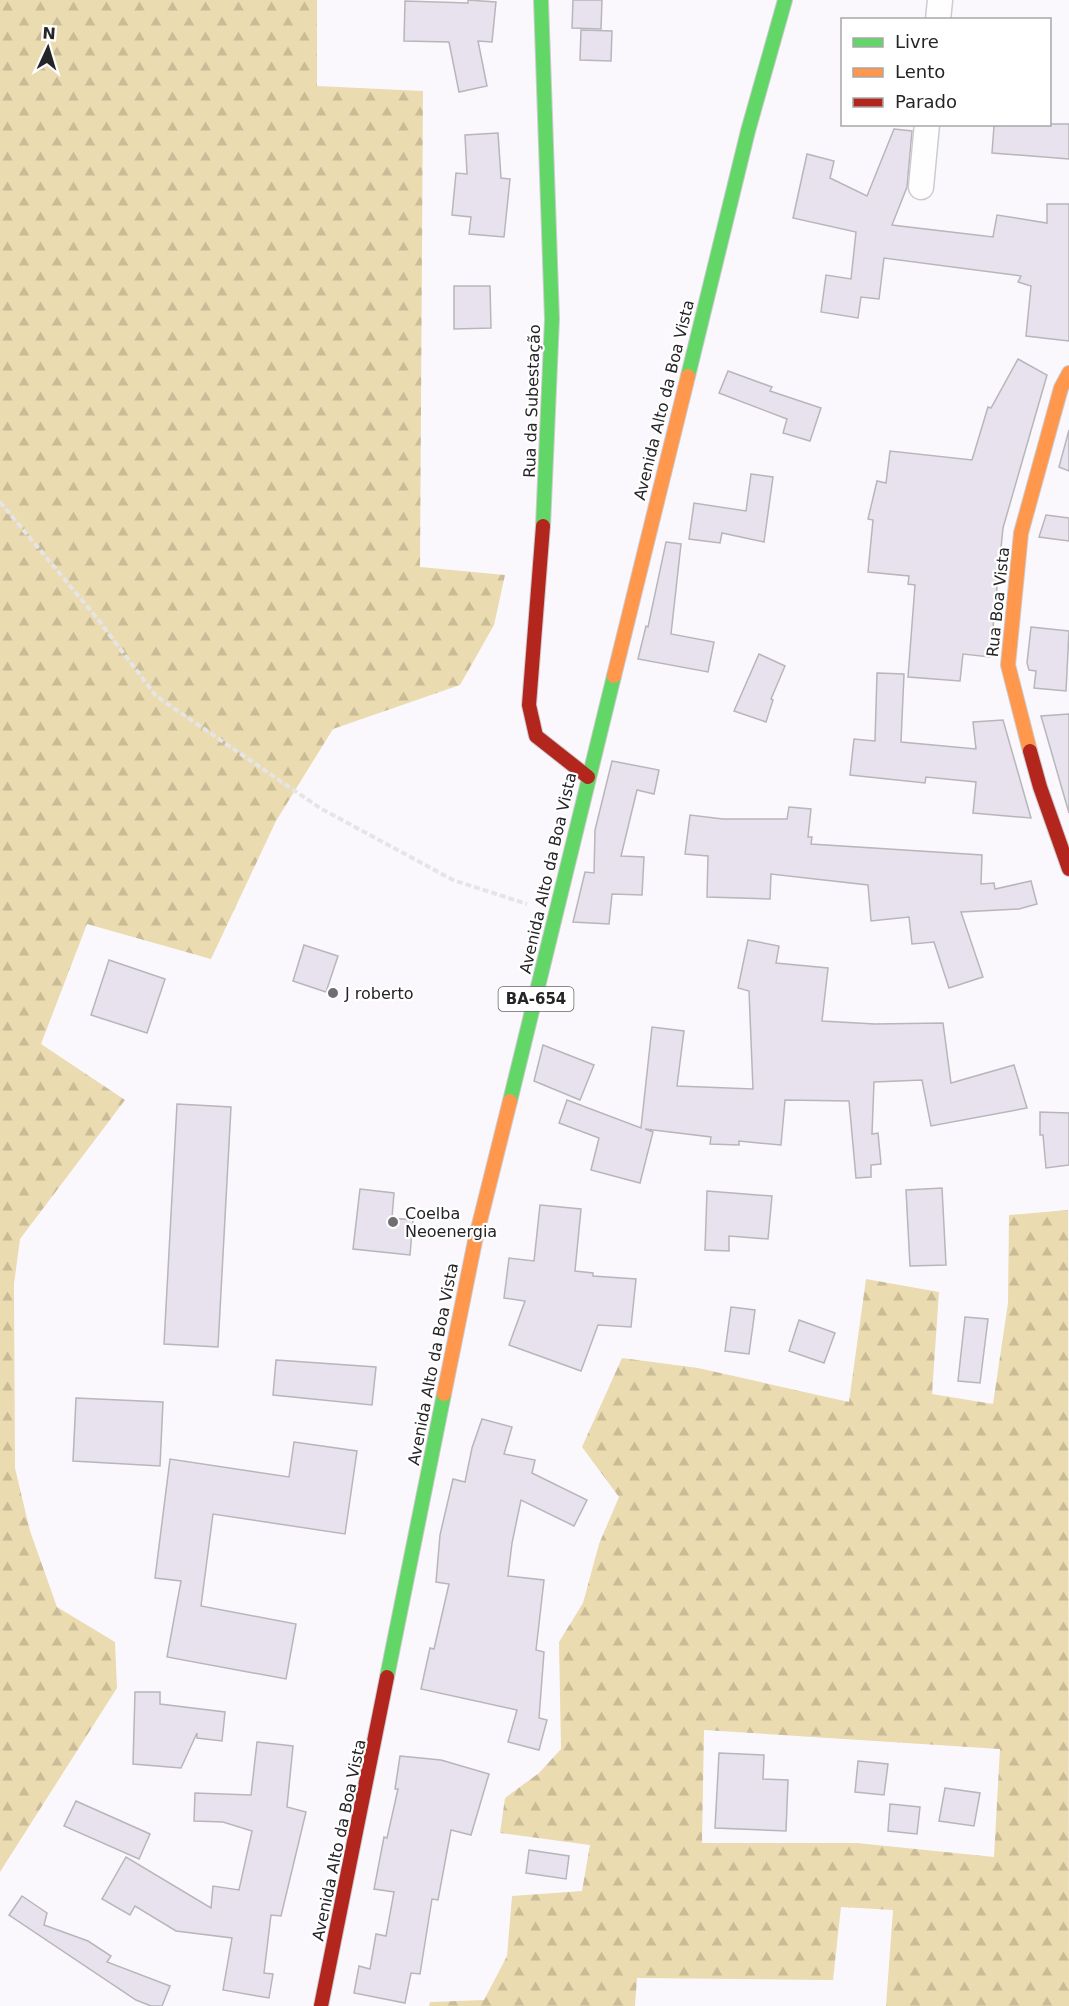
<svg xmlns="http://www.w3.org/2000/svg" width="1069" height="2006" viewBox="0 0 1069 2006" font-family="'DejaVu Sans',sans-serif">
<style>
.forest{fill:url(#forest-firs);fill-rule:evenodd}
.building{fill:#e8e2ef;stroke:#b7b6ba;stroke-width:1.5}
.lines{fill:none;stroke-linecap:round;stroke-linejoin:round}
.street-casing{stroke:#cdcbd0;stroke-width:27}
.fast-casing{stroke:#cdcbd0;stroke-width:16}
.slow-casing{stroke:#cdcbd0;stroke-width:16}
.jam-casing{stroke:#cdcbd0;stroke-width:16}
.path{stroke:#e5e4e6;stroke-width:4;stroke-dasharray:6 3;stroke-linecap:butt}
.street{stroke:#fefeff;stroke-width:24}
.fast{stroke:#63d668;stroke-width:14}
.slow{stroke:#ff974d;stroke-width:14}
.jam{stroke:#b3261e;stroke-width:14}
.poi-dot{fill:#706e72;stroke:#fff;stroke-width:2}
.labels{text-anchor:middle;dominant-baseline:central;stroke-width:4.5;stroke-linejoin:round;paint-order:stroke}
.shield{fill:#fff;stroke:#666668;stroke-width:1.5}
.shield-label{font-size:15px;font-weight:bold;fill:#252427}
.street-label{font-size:16px;fill:#252427;stroke:#fff}
.poi-label{font-size:16px;fill:#252427;stroke:#fff;text-anchor:start}
</style>
<defs>
<pattern id="forest-firs" width="22" height="20" patternUnits="userSpaceOnUse" patternTransform="scale(1.5)"><rect width="22" height="20" fill="#ebdbb0"/><path d="M5 1l3.5 6h-7zM16 11l3.5 6h-7z" fill="#c9bc97"/></pattern>
</defs>
<rect width="100%" height="100%" fill="#faf8fd"/>
<g class="forest">
<path d="M0,0H317V86L423,91L420,567L505,575L494,625L460,685L333,729L276,821L211,959L87,924L41,1044L125,1100L20,1239L14,1284L15,1468L30,1531L57,1607L115,1642L117,1688L0,1872Z"/>
<path d="M1068,1210L1069,2006H886L893,1910L841,1907L833,1980L637,1978L635,2006H429L430,2002L484,2000L507,1956L512,1896L582,1891L590,1845L500,1833L505,1798L539,1773L561,1749L559,1642L583,1603L599,1544L619,1497L582,1447L622,1358L698,1368L849,1402L866,1279L939,1292L932,1394L993,1404L1008,1303L1009,1215ZM704,1730L1000,1749L994,1857L857,1843H702Z"/>
</g>
<g class="building">
<path d="M468,0L496,2L492,42L478,41L487,86L459,92L449,42L404,41L405,1L468,3Z"/>
<path d="M573,0H602L601,29L572,28Z"/>
<path d="M581,30L612,31L611,61L580,60Z"/>
<path d="M1007,124H1069V159L992,153L994,126Z"/>
<path d="M894,129L912,131L907,187L892,225L993,237L997,215L1047,223V204H1069V341L1026,336L1031,286L1018,282L1021,276L884,258L879,299L861,297L858,318L821,312L826,275L851,279L856,232L793,218L807,154L834,161L830,178L867,196Z"/>
<path d="M498,133L501,178L510,179L504,237L469,234L471,217L452,215L456,173L467,174L465,135Z"/>
<path d="M454,286H490L491,328L454,329Z"/>
<path d="M1018,359L1047,375L1003,528L990,657L963,654L960,681L908,677L915,585L908,584L909,576L868,572L873,520L868,519L877,481L886,483L890,451L972,460L988,407L991,408Z"/>
<path d="M728,371L772,387L770,391L821,408L810,441L783,433L787,419L719,393Z"/>
<path d="M1069,430V471L1059,467Z"/>
<path d="M751,474L773,477L764,542L722,533L720,543L689,539L694,503L746,511Z"/>
<path d="M1046,515L1069,518V541L1039,537Z"/>
<path d="M666,542L681,544L671,634L714,642L708,672L638,659L646,626L648,627Z"/>
<path d="M1031,627L1069,631L1066,691L1034,688L1036,671L1029,670L1027,663Z"/>
<path d="M759,654L785,666L771,699L773,700L766,722L734,711Z"/>
<path d="M877,673L904,674L901,742L976,749L973,722L1003,720L1031,818L973,813L976,782L926,777L925,783L850,775L854,739L875,741Z"/>
<path d="M1069,714V813L1041,716Z"/>
<path d="M612,761L659,770L654,794L637,790L621,856L644,857L642,895L612,894L609,924L573,922L585,872L594,873L595,830Z"/>
<path d="M789,807L811,809L808,837H812L811,844L982,855L981,884L994,883L995,889L1031,881L1037,904L1019,909L961,912L983,977L949,988L934,942L912,944L909,917L871,921L868,885L771,874L770,899L707,897L708,856L685,854L690,815L723,819H787Z"/>
<path d="M748,940L779,946L776,963L828,968L822,1021L875,1024L943,1023L951,1083L1014,1065L1027,1108L931,1126L922,1080L874,1082L872,1134L878,1133L881,1164L871,1165V1177L856,1178L849,1101L785,1100L781,1145L739,1141V1145L710,1144L711,1137L645,1129L653,1132L640,1183L591,1170L599,1138L559,1123L567,1100L641,1128L652,1027L684,1031L677,1086L753,1089L749,991L738,988Z"/>
<path d="M304,945L338,956L326,992L293,981Z"/>
<path d="M109,960L165,979L147,1033L91,1015Z"/>
<path d="M543,1045L594,1065L580,1100L534,1081Z"/>
<path d="M177,1104L231,1107L218,1347L164,1344Z"/>
<path d="M1040,1112L1069,1113V1165L1046,1168L1043,1135H1040Z"/>
<path d="M942,1188L946,1265L910,1266L906,1190Z"/>
<path d="M360,1189L394,1193L392,1218L413,1220L410,1255L353,1249Z"/>
<path d="M707,1191L772,1196L768,1239L729,1236V1251L705,1250Z"/>
<path d="M540,1205L581,1209L575,1271L593,1273V1276L636,1279L631,1327L598,1325L581,1371L509,1345L525,1301L504,1298L509,1258L534,1261Z"/>
<path d="M731,1307L755,1310L749,1354L725,1351Z"/>
<path d="M965,1317L988,1319L980,1383L958,1381Z"/>
<path d="M799,1320L835,1333L824,1363L789,1351Z"/>
<path d="M276,1360L376,1367L372,1405L273,1395Z"/>
<path d="M76,1398L163,1402L160,1466L73,1461Z"/>
<path d="M482,1419L512,1427L504,1454L535,1460L532,1473L587,1500L574,1526L521,1500L512,1543L508,1576L544,1580L536,1650L544,1652L539,1718L547,1720L539,1750L508,1742L517,1710L421,1689L430,1648L434,1649L449,1584L436,1582L440,1535L453,1479L465,1482L472,1448Z"/>
<path d="M294,1442L357,1451L345,1534L213,1514L201,1606L296,1624L286,1679L167,1657L181,1581L155,1578L170,1459L289,1477Z"/>
<path d="M135,1692H160V1704L225,1712L222,1741L197,1738V1733L181,1768L133,1764Z"/>
<path d="M257,1742L293,1746L287,1807L306,1812L281,1916L271,1915L264,1973L273,1974L269,1998L223,1990L232,1938L176,1931L135,1906L130,1915L102,1899L126,1857L211,1908L213,1886L239,1890L252,1831L223,1822L194,1821L195,1793L251,1795Z"/>
<path d="M719,1753L764,1755L763,1779L788,1780L786,1831L715,1828Z"/>
<path d="M400,1756L441,1760L489,1774L471,1835L451,1830L438,1900L432,1899L420,1974L411,1973L405,2003L354,1993L359,1966L370,1969L376,1934L386,1936L394,1892L374,1889L384,1837L387,1838L398,1789H395Z"/>
<path d="M858,1761L888,1764L884,1795L855,1792Z"/>
<path d="M945,1788L980,1793L974,1826L939,1821Z"/>
<path d="M76,1801L150,1834L139,1859L64,1826Z"/>
<path d="M890,1804L920,1807L917,1834L888,1831Z"/>
<path d="M529,1850L569,1856L566,1879L526,1873Z"/>
<path d="M22,1896L47,1913L44,1925L88,1941L111,1956L107,1962L170,1986L162,2006H151L136,2000L9,1915Z"/>
</g>
<g class="lines">
<defs>
<g id="street">
<path d="M938,20L940,0"/>
<path d="M921,187L927,124"/>
</g>
<g id="fast">
<path d="M541,0L552,319L543,526"/>
<path d="M688,376L748,131L785,0"/>
<path d="M510,1101L614,676"/>
<path d="M387,1677L444,1394"/>
</g>
<g id="slow">
<path d="M614,676L688,376"/>
<path d="M1030,751L1008,665L1021,533L1061,388L1069,373"/>
<path d="M444,1394L475,1241L510,1101"/>
</g>
<g id="jam">
<path d="M543,526L529,705L536,736L588,777"/>
<path d="M1030,751L1040,787L1069,869"/>
<path d="M321,2006L387,1677"/>
</g>
</defs>
<use href="#street" class="street-casing"/>
<use href="#fast" class="fast-casing"/>
<use href="#slow" class="slow-casing"/>
<use href="#jam" class="jam-casing"/>
<path class="path" d="M0,502L96,617L156,696L320,808L453,880L527,904"/>
<use href="#street" class="street"/>
<use href="#fast" class="fast"/>
<use href="#slow" class="slow"/>
<use href="#jam" class="jam"/>
</g>
<g class="poi-dot">
<circle cx="333" cy="993" r="6"/>
<circle cx="393" cy="1222" r="6"/>
</g>
<g class="labels">
<rect class="shield" x="498.5" y="987" width="75" height="24" rx="4.5"/>
<g class="shield-label">
<text x="536" y="999">BA-654</text>
</g>
<g class="street-label">
<text transform="translate(664 400) rotate(-76)">Avenida Alto da Boa Vista</text>
<text transform="translate(532 401) rotate(-88)">Rua da Subestação</text>
<text transform="translate(998 602) rotate(-84)">Rua Boa Vista</text>
<text transform="translate(548 873) rotate(-77)">Avenida Alto da Boa Vista</text>
<text transform="translate(433 1364) rotate(-79)">Avenida Alto da Boa Vista</text>
<text transform="translate(339 1840) rotate(-78)">Avenida Alto da Boa Vista</text>
</g>
<g class="poi-label">
<text x="345" y="993">J roberto</text>
<text x="405" y="1213">Coelba<tspan x="405" dy="18">Neoenergia</tspan></text>
</g>
</g>
<rect x="841" y="18" width="210" height="108" fill="#ffffff" stroke="#a8a7a9" stroke-width="1.5"/>
<rect x="853" y="38" width="30" height="9" fill="#63d668" stroke="#a8a7a9" stroke-width="1.5"/>
<text x="895" y="48" font-size="18" fill="#252427">Livre</text>
<rect x="853" y="68" width="30" height="9" fill="#ff974d" stroke="#a8a7a9" stroke-width="1.5"/>
<text x="895" y="78" font-size="18" fill="#252427">Lento</text>
<rect x="853" y="98" width="30" height="9" fill="#b3261e" stroke="#a8a7a9" stroke-width="1.5"/>
<text x="895" y="108" font-size="18" fill="#252427">Parado</text>
<g transform="translate(48 48) rotate(4)" stroke="#ffffff" stroke-width="4.5" paint-order="stroke">
<path d="M0-4.5L10 22L0 15L-10 22Z" fill="#252427"/>
<text y="-9" font-size="16" font-weight="bold" text-anchor="middle" fill="#252427">N</text>
</g>
</svg>
